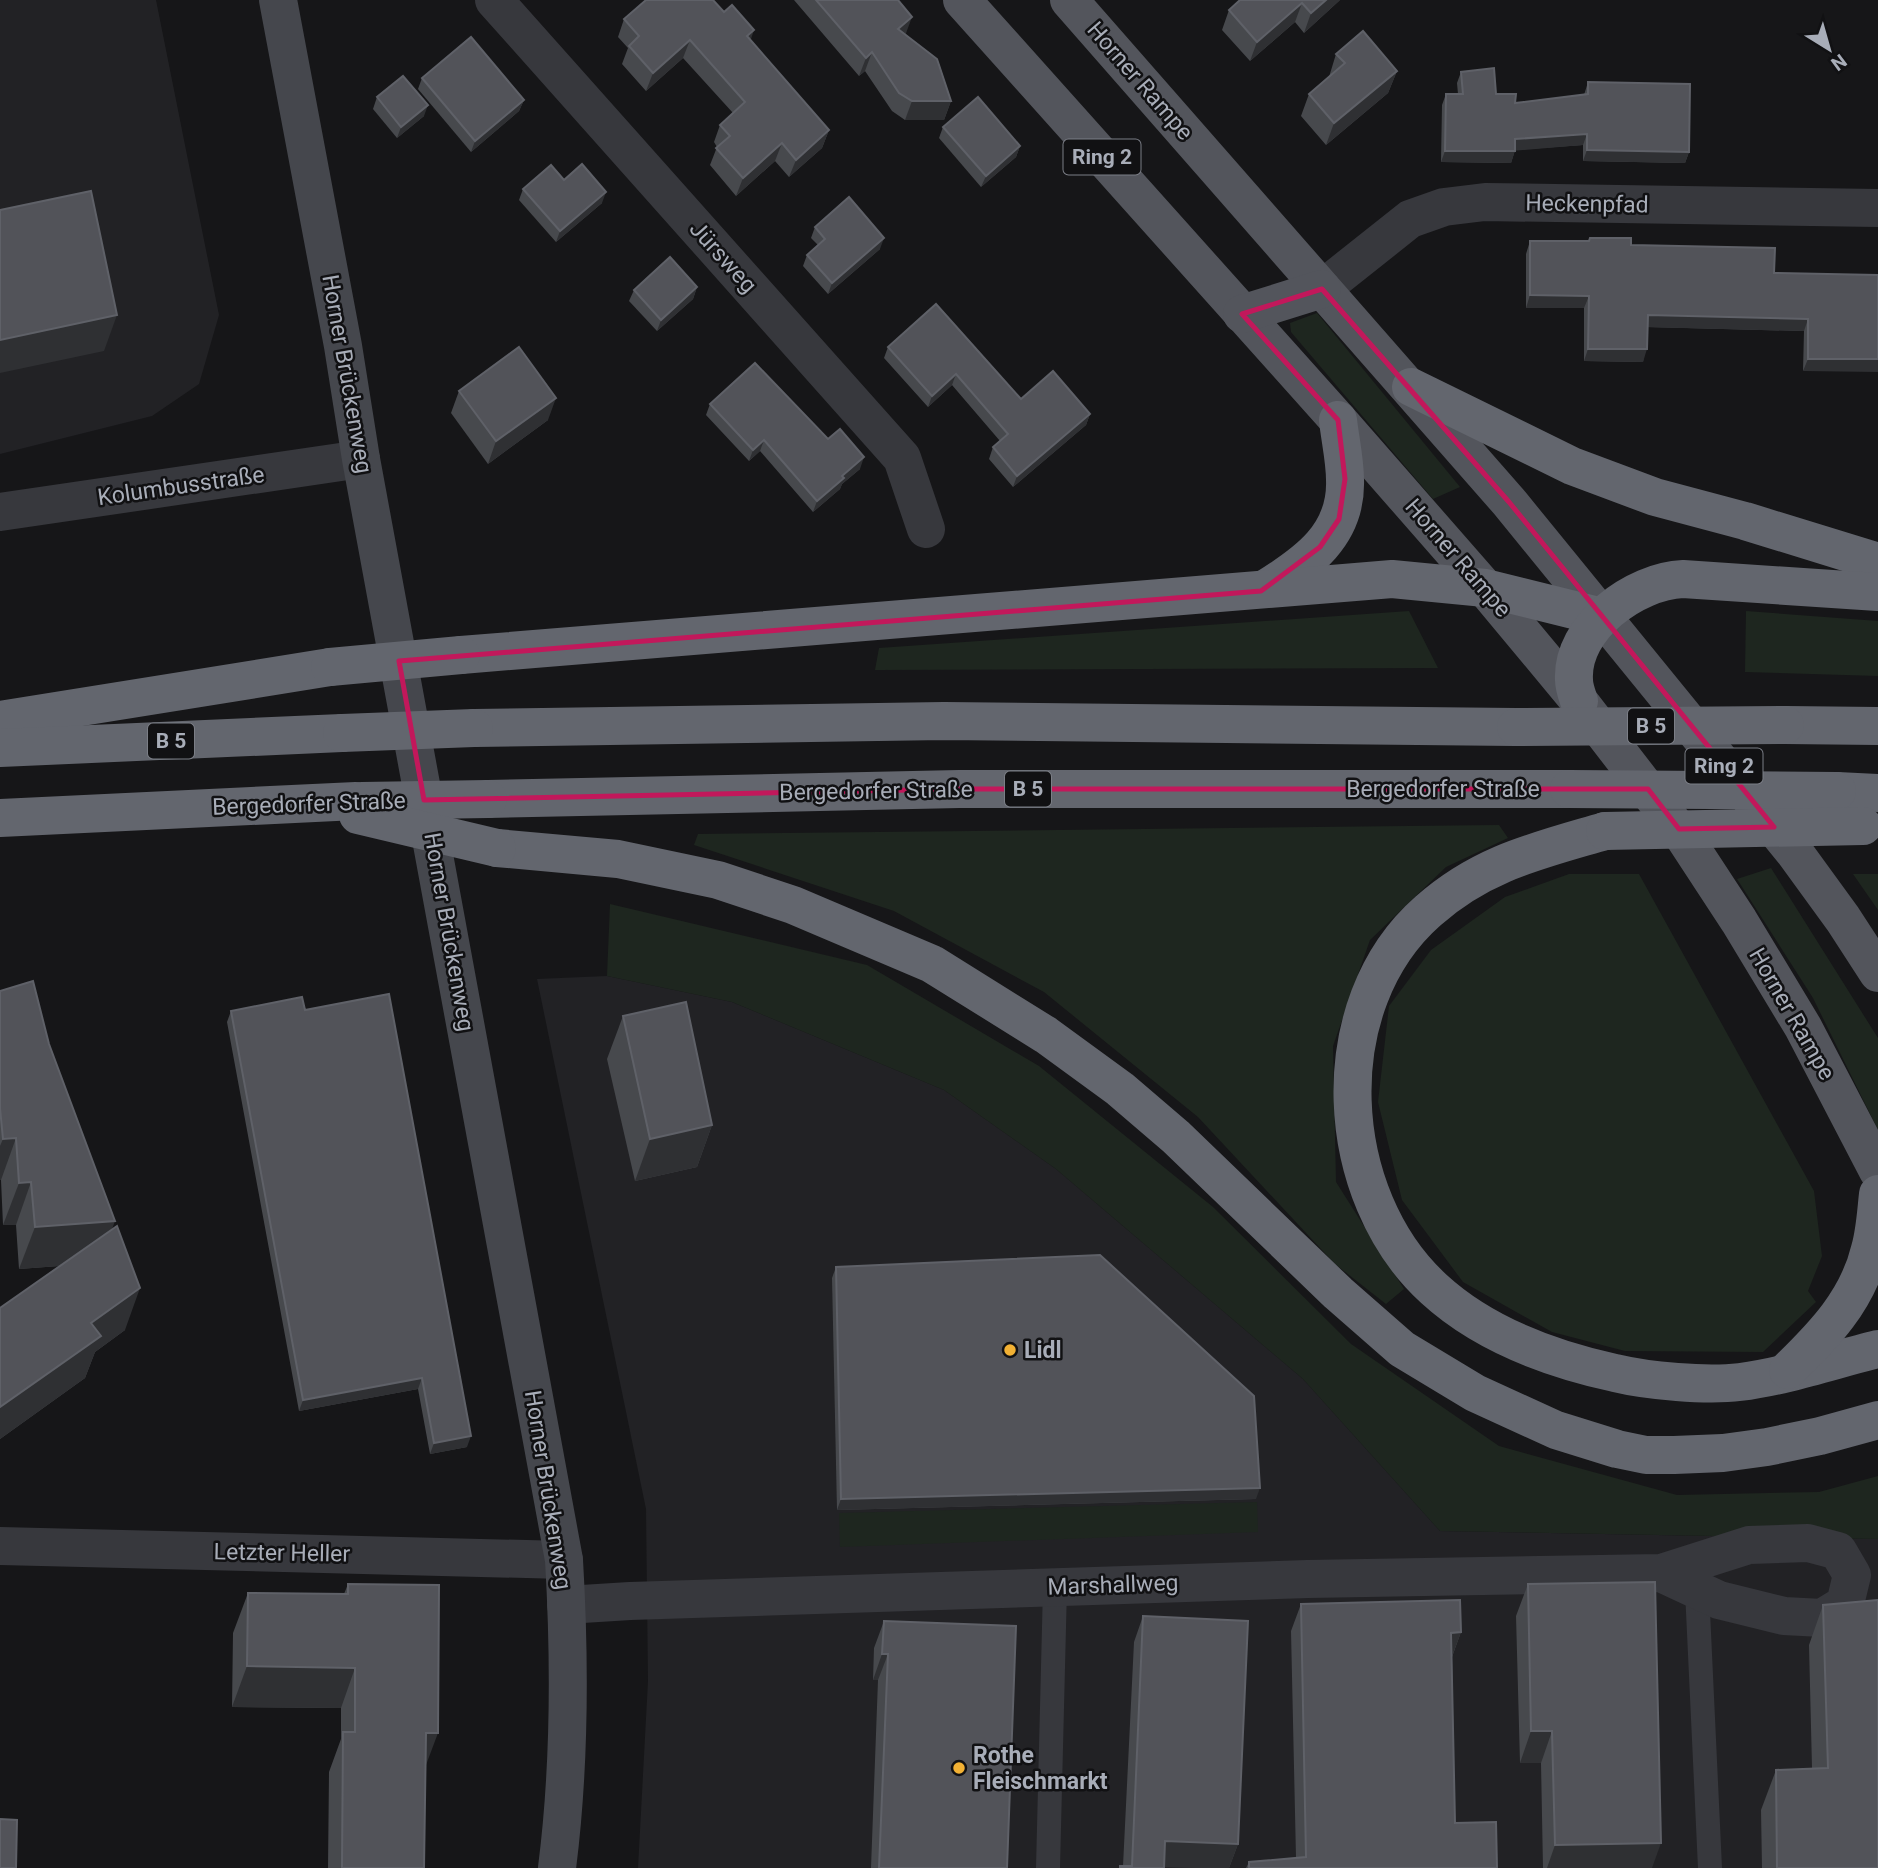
<svg xmlns="http://www.w3.org/2000/svg" width="1878" height="1868" viewBox="0 0 1878 1868" font-family="Roboto,sans-serif">
<style>
.built{fill:#222225}
.green{fill:#1e261f}
.lines{fill:none;stroke-linecap:round;stroke-linejoin:round}
.lane{stroke:#37383d;stroke-width:24}
.street{stroke:#37383d;stroke-width:38}
.secondary{stroke:#45474d;stroke-width:38}
.primary{stroke:#53555c;stroke-width:38}
.highway{stroke:#63666e;stroke-width:38}
.highway-bridge{stroke:#63666e;stroke-width:38}
.wall{fill:#47494d}
.shaded-wall{fill:#2f3033}
.building{fill:#525359;stroke:#5f6168;stroke-width:2}
.marked{fill:none;stroke:#c2185b;stroke-width:5;stroke-linejoin:round}
.poi-dot{fill:#f2b134;stroke:#111113;stroke-width:2.5}
.labels{text-anchor:middle;dominant-baseline:central;stroke-width:5;stroke-linejoin:round;paint-order:stroke}
.shield{fill:#111113;stroke:#7b7e86;stroke-width:2}
.shield-label{font-size:21px;font-weight:bold;fill:#a8adb8}
.street-label{font-size:23px;fill:#a8adb8;stroke:#111113}
.poi-label{font-size:23px;font-weight:bold;fill:#a8adb8;stroke:#111113;text-anchor:start}
</style>
<rect width="100%" height="100%" fill="#161618"/>
<g class="built">
<path d="M0,0H156L219,315L199,384L152,416L0,454Z"/>
<path d="M607,976L732,1002L944,1090L1056,1169L1303,1379L1440,1531L1878,1539V1868H638L648,1681L646,1509L537,979Z"/>
</g>
<g class="green">
<path d="M1317,313L1460,487L1433,499L1291,332L1290,323Z"/>
<path d="M1409,611L1438,668L875,670L879,648Z"/>
<path d="M1746,611L1878,621V676L1745,672Z"/>
<path d="M1499,825L1508,838L1446,867L1370,940L1333,1046L1336,1182L1404,1289L1386,1304L1335,1264L1198,1117L1044,992L894,911L694,845L698,834Z"/>
<path d="M1771,868L1878,1038V1130L1813,998L1737,879Z"/>
<path d="M1569,874H1639L1814,1191L1822,1256L1808,1291L1816,1302L1763,1352L1625,1351L1552,1332L1463,1282L1402,1200L1378,1102L1389,1006L1431,950L1505,897Z"/>
<path d="M1853,874H1878V910Z"/>
<path d="M610,904L867,965L1039,1066L1213,1207L1351,1344L1499,1446L1677,1495L1819,1492L1878,1476V1539L1440,1531L1303,1379L1056,1169L944,1090L732,1002L607,976Z"/>
<path d="M1257,1502L1258,1532L840,1547L839,1513Z"/>
</g>
<g class="lines">
<g class="lane">
<path d="M1697,1590L1710,1868"/>
<path d="M1048,1868L1055,1587"/>
</g>
<g class="street">
<path d="M494,0L902,458L926,529"/>
<path d="M1322,289L1410,219L1444,207L1485,202L1878,208"/>
<path d="M0,512L361,459"/>
<path d="M0,1546L564,1560"/>
<path d="M566,1605L630,1601L1308,1579L1661,1573L1719,1600L1784,1616L1822,1618L1845,1604L1852,1575L1838,1551L1808,1543L1749,1545L1661,1573"/>
</g>
<path class="secondary" d="M278,0L343,346L361,459L564,1560C570,1662 570,1766 557,1868"/>
<g class="primary">
<path d="M962,0L1338,420L1485,588L1579,701L1684,837L1739,921L1803,1027L1878,1171"/>
<path d="M1069,0L1509,502L1795,853L1843,919L1878,973"/>
<path d="M1242,314L1322,289"/>
</g>
<g class="highway">
<path d="M1411,387L1572,466L1655,497L1745,521L1878,562"/>
<path d="M1265,589C1307,563 1347,535 1345,480C1345,460 1340,439 1338,420"/>
<path d="M461,655L1392,579L1485,588L1602,617"/>
<path d="M1579,701C1577,695 1574,687 1574,680C1571,627 1635,581 1683,579L1878,592"/>
<path d="M0,720L330,667"/>
<path d="M1785,725L1878,726"/>
<path d="M474,728L944,721L1516,727"/>
<path d="M0,748L342,733"/>
<path d="M1837,791L1878,793"/>
<path d="M488,799L959,789H1569"/>
<path d="M0,818L356,801"/>
<path d="M1605,831C1537,851 1482,863 1428,911C1321,1005 1332,1196 1434,1289C1483,1334 1551,1359 1615,1373C1648,1381 1706,1386 1740,1382C1787,1376 1833,1360 1878,1349"/>
<path d="M497,848L618,859L718,880L793,905L932,964L1046,1035L1120,1089L1176,1137L1338,1293L1402,1349L1475,1393L1556,1430L1617,1449L1646,1455H1674L1723,1453L1767,1447L1820,1436L1878,1420"/>
<path d="M1788,1370C1824,1335 1858,1300 1870,1249C1875,1232 1876,1212 1878,1194"/>
</g>
<g class="highway-bridge">
<path d="M330,667L461,655"/>
<path d="M1516,727L1785,725"/>
<path d="M342,733L474,728"/>
<path d="M1569,789L1837,791"/>
<path d="M362,801L488,799"/>
<path d="M358,815L497,848"/>
<path d="M1605,831L1863,826"/>
</g>
</g>
<g class="wall">
<path d="M794,0H898L906,35L951,101L944,120H905L892,111L865,71L859,76Z"/>
<path d="M1340,0L1304,33L1295,22L1250,61L1222,30L1229,10Z"/>
<path d="M624,19L751,40L829,130L822,148L789,177L775,161L736,196L710,165L717,147L714,142L720,125L733,113L683,58L646,91L622,64L628,48L618,37Z"/>
<path d="M1336,54L1397,71L1388,93L1326,145L1301,116L1309,94L1329,77Z"/>
<path d="M1461,72L1496,94L1515,103L1584,95L1588,82L1689,152L1685,163L1583,161V145L1515,150L1511,163L1441,162L1442,105L1446,94H1458L1457,83Z"/>
<path d="M422,78L524,100L519,111L471,152L418,89Z"/>
<path d="M377,97L424,116L397,138L373,109Z"/>
<path d="M943,127L1020,146L1016,157L981,187L939,138Z"/>
<path d="M564,180L602,203L556,242L519,200L523,189Z"/>
<path d="M815,227L880,249L828,294L803,266L807,255L818,245L811,238Z"/>
<path d="M1590,238L1774,273L1878,275L1803,371L1804,331L1648,327L1643,362L1584,361V308H1526V254L1530,241H1588Z"/>
<path d="M697,287L693,299L657,331L629,301L634,290Z"/>
<path d="M888,347L1021,399L1090,414L1086,425L1013,487L989,459L993,447L1000,441L952,385L928,407L884,358Z"/>
<path d="M459,391L548,420L488,464L451,413Z"/>
<path d="M710,404L828,439L860,469L842,484L840,489L813,512L760,451L749,461L706,415Z"/>
<path d="M0,991L49,1044L112,1229L125,1330L95,1352L85,1378L0,1439V1308L59,1266L19,1269L16,1225H3L1,1180H0Z"/>
<path d="M305,1010L467,1447L430,1454L418,1389L299,1411L227,1022L231,1011Z"/>
<path d="M623,1016L712,1125L697,1167L635,1181L607,1059Z"/>
<path d="M836,1267L1256,1499L837,1510L832,1278Z"/>
<path d="M348,1584L426,1766L424,1868H328L329,1772L341,1739V1708L232,1707L233,1633L248,1593L344,1594Z"/>
<path d="M1528,1584L1652,1868H1543L1541,1763H1520L1516,1616Z"/>
<path d="M1301,1604L1461,1632L1452,1657L1455,1823L1497,1868H1246L1249,1862L1296,1858L1291,1631Z"/>
<path d="M1823,1605L1878,1868H1762L1761,1810L1776,1770L1812,1768L1809,1645Z"/>
<path d="M1143,1616L1238,1844L1229,1868L1164,1867V1868H1119L1120,1866H1123L1134,1642Z"/>
<path d="M884,1621L1007,1868H871L878,1680H873L874,1648Z"/>
</g>
<g class="shaded-wall">
<path d="M1326,0H1340L1304,33L1311,13Z"/>
<path d="M1302,3L1295,22L1250,61L1257,42Z"/>
<path d="M912,17L905,36L898,29Z"/>
<path d="M754,30L748,48L747,36Z"/>
<path d="M690,40L683,58L646,91L653,73Z"/>
<path d="M872,52L865,71L859,76L866,58Z"/>
<path d="M1397,71L1388,93L1326,145L1334,123Z"/>
<path d="M524,100L519,111L471,152L475,141Z"/>
<path d="M912,101H951L944,120H905Z"/>
<path d="M428,105L424,116L397,138L401,127Z"/>
<path d="M829,130L822,148L789,177L796,160Z"/>
<path d="M1587,134L1583,145L1511,151L1515,139Z"/>
<path d="M782,143L775,161L736,196L743,178Z"/>
<path d="M1020,146L1016,157L981,187L986,176Z"/>
<path d="M1587,150L1689,152L1685,163L1583,161Z"/>
<path d="M1445,151H1515L1511,163L1441,162Z"/>
<path d="M606,192L602,203L556,242L560,231Z"/>
<path d="M884,238L880,249L828,294L832,283Z"/>
<path d="M697,287L693,299L657,331L661,320Z"/>
<path d="M1530,295L1589,296L1584,308H1526Z"/>
<path d="M117,315L104,351L0,373V340Z"/>
<path d="M1648,315L1808,319L1804,331L1643,327Z"/>
<path d="M1588,349H1647L1643,362L1584,361Z"/>
<path d="M1808,359H1878V372L1803,371Z"/>
<path d="M956,374L952,385L928,407L932,396Z"/>
<path d="M556,398L548,420L488,464L496,441Z"/>
<path d="M1090,414L1086,425L1013,487L1017,476Z"/>
<path d="M764,440L760,451L749,461L753,450Z"/>
<path d="M864,457L860,469L842,484L840,489L813,512L817,501L842,476Z"/>
<path d="M712,1125L697,1167L635,1181L650,1139Z"/>
<path d="M16,1138L1,1180H0V1146L3,1139Z"/>
<path d="M31,1182L16,1225H3L19,1183Z"/>
<path d="M115,1221L100,1263L19,1269L35,1227Z"/>
<path d="M140,1288L125,1330L95,1352L85,1378L0,1439V1407L91,1323Z"/>
<path d="M422,1378L418,1389L299,1411L303,1400Z"/>
<path d="M471,1436L467,1447L430,1454L434,1443Z"/>
<path d="M1260,1488L1256,1499L837,1510L841,1499Z"/>
<path d="M1461,1632L1451,1659V1633Z"/>
<path d="M882,1654H888L878,1680H873Z"/>
<path d="M247,1666L355,1668L341,1708L232,1707Z"/>
<path d="M1531,1731H1552L1541,1763H1520Z"/>
<path d="M426,1733H438L423,1773Z"/>
<path d="M1165,1841L1238,1844L1229,1868L1155,1867Z"/>
<path d="M1661,1843L1652,1868H1547L1555,1845Z"/>
</g>
<g class="building">
<path d="M646,0H713L724,12L732,5L754,30L747,36L829,130L796,160L782,143L743,178L716,148L730,136L720,125L745,102L690,40L653,73L629,46L639,36L624,19Z"/>
<path d="M816,0H898L912,17L898,29L937,59L951,101H912L899,93L872,52L866,58Z"/>
<path d="M1240,0H1326L1311,13L1302,3L1257,42L1229,10Z"/>
<path d="M1363,31L1397,71L1334,123L1309,94L1345,63L1336,54Z"/>
<path d="M471,37L524,100L475,141L422,78Z"/>
<path d="M1494,68L1496,94H1516L1515,103L1588,94V82L1690,84L1689,152L1587,150V134L1515,139V151H1445L1446,94H1463L1461,72Z"/>
<path d="M403,76L428,105L401,127L377,97Z"/>
<path d="M978,97L1020,146L986,176L943,127Z"/>
<path d="M582,164L606,192L560,231L523,189L551,165L564,180Z"/>
<path d="M91,191L117,315L0,340V210Z"/>
<path d="M849,197L884,238L832,283L807,255L825,239L815,227Z"/>
<path d="M1590,238H1631V245L1775,248L1774,273L1878,275V359H1808V319L1648,315L1647,349H1588L1589,296L1530,295V241H1589Z"/>
<path d="M670,257L697,287L661,320L634,290Z"/>
<path d="M936,304L1021,399L1053,371L1090,414L1017,476L993,447L1008,434L956,374L932,396L888,347Z"/>
<path d="M519,347L556,398L496,441L459,391Z"/>
<path d="M755,363L828,439L840,429L864,457L842,476L844,478L817,501L764,440L753,450L710,404Z"/>
<path d="M33,981L49,1044L115,1221L35,1227L31,1182L19,1183L16,1138L3,1139L0,1108V991Z"/>
<path d="M389,994L471,1436L434,1443L422,1378L303,1400L231,1011L302,997L305,1010Z"/>
<path d="M686,1002L712,1125L650,1139L623,1016Z"/>
<path d="M117,1226L140,1288L91,1323L101,1336L0,1407V1308Z"/>
<path d="M1100,1255L1254,1396L1260,1488L841,1499L836,1267Z"/>
<path d="M1655,1582L1661,1843L1555,1845L1552,1731H1531L1528,1584Z"/>
<path d="M348,1584L439,1585L438,1733H426L424,1868H342L343,1732H355V1668L247,1666L248,1593L348,1594Z"/>
<path d="M1460,1600L1461,1632L1451,1633L1455,1823L1496,1822L1497,1868H1249V1862L1306,1857L1301,1604Z"/>
<path d="M1878,1600V1868H1777L1776,1770L1828,1768L1823,1605Z"/>
<path d="M1143,1616L1248,1621L1238,1844L1165,1841L1164,1868H1120V1866H1132Z"/>
<path d="M884,1621L1016,1626L1007,1868H879L888,1654H882Z"/>
<path d="M0,1819L17,1820L16,1868H0Z"/>
</g>
<path class="marked" d="M1322,289L1509,502L1774,827L1679,829L1648,789H959L424,800L399,661L1261,591L1320,547L1339,519L1345,479L1338,420L1242,314Z"/>
<g class="poi-dot">
<circle cx="1010" cy="1350" r="7"/>
<circle cx="959" cy="1768" r="7"/>
</g>
<g class="labels">
<g class="shield">
<rect x="1063.5" y="139.5" width="77" height="35" rx="5"/>
<rect x="1628" y="708.5" width="46" height="35" rx="5"/>
<rect x="148" y="723.5" width="46" height="35" rx="5"/>
<rect x="1685.5" y="748.5" width="77" height="35" rx="5"/>
<rect x="1005" y="771.5" width="46" height="35" rx="5"/>
</g>
<g class="shield-label">
<text x="1102" y="157">Ring 2</text>
<text x="1651" y="726">B 5</text>
<text x="171" y="741">B 5</text>
<text x="1724" y="766">Ring 2</text>
<text x="1028" y="789">B 5</text>
</g>
<g class="street-label">
<text transform="translate(1140 81) rotate(49)">Horner Rampe</text>
<text transform="translate(1587 204) rotate(1)">Heckenpfad</text>
<text transform="translate(723 257) rotate(48)">Jürsweg</text>
<text transform="translate(347 374) rotate(80)">Horner Brückenweg</text>
<text transform="translate(181 486) rotate(-8)">Kolumbusstraße</text>
<text transform="translate(1458 558) rotate(49)">Horner Rampe</text>
<text x="1443" y="789">Bergedorfer Straße</text>
<text transform="translate(876 791) rotate(-1)">Bergedorfer Straße</text>
<text transform="translate(309 804) rotate(-2)">Bergedorfer Straße</text>
<text transform="translate(449 932) rotate(80)">Horner Brückenweg</text>
<text transform="translate(1792 1014) rotate(60)">Horner Rampe</text>
<text transform="translate(548 1490) rotate(81)">Horner Brückenweg</text>
<text transform="translate(282 1553) rotate(1)">Letzter Heller</text>
<text transform="translate(1113 1585) rotate(-2)">Marshallweg</text>
</g>
<g class="poi-label">
<text x="1024" y="1350">Lidl</text>
<text x="973" y="1755">Rothe<tspan x="973" dy="26">Fleischmarkt</tspan></text>
</g>
</g>
<g transform="translate(1829 49) rotate(143)" stroke="#111113" stroke-width="5" paint-order="stroke">
<path d="M0-5L12 26L0 18L-12 26Z" fill="#a8adb8"/>
<text y="-10" font-size="19" font-weight="bold" text-anchor="middle" fill="#a8adb8">N</text>
</g>
</svg>
